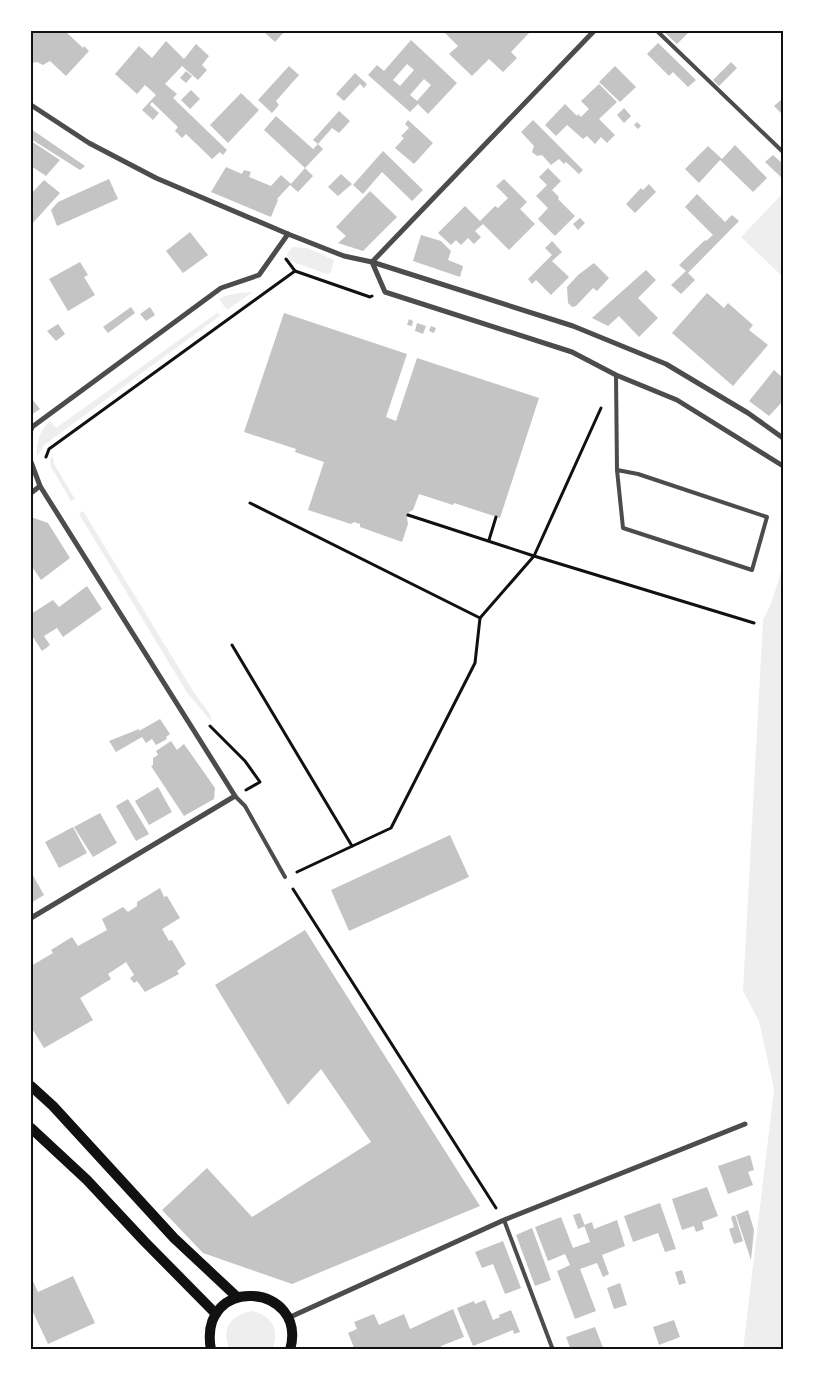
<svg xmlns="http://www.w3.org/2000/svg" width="814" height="1381" viewBox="0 0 814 1381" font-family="'Nunito Sans',sans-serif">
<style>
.green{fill:#eee}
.building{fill:#c4c4c4;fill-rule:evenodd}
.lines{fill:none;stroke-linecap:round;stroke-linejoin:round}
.path{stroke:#111;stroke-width:3}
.service{stroke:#4c4c4c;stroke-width:4}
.minor{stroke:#4c4c4c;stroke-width:5}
.secondary{stroke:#111;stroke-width:10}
.neatline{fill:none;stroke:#111;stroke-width:2}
</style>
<rect width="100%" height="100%" fill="#fff"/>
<g class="green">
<path d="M783,193V277L741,237Z"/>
<path d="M293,247L307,248L334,260L331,272L327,274L290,261L287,255L289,251Z"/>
<path d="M253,292L227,310L219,299C229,293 241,293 253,292Z"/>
<path d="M217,313L221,315L44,445L37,457C35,443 40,431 50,421L56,428Z"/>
<path d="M56,451L53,457L54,464L75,499L71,501L50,465V460Z"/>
<path d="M83,511L193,691L211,716L212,722L188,694L79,514Z"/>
<path d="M783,566V1331L781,1350H743L774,1089L759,1021L743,991L763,620L771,604Z"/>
<path d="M253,1311C273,1317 280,1330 272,1350H230C220,1329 231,1314 253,1311Z"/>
</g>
<g class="building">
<path d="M31,31H65L83,48L84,46L89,51L66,76L50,61L43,65L37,62L31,63Z"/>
<path d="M263,31H285L275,42Z"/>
<path d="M443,31H531L511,52L517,58L503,72L489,59L472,76L449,54L458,46Z"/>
<path d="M663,31H690L677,44Z"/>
<path d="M411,40L457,83L428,114L418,104L410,112L368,75L377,65L384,71ZM407,64L414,70L400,86L393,80ZM424,79L431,85L417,101L410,95Z"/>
<path d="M166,41L184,59L196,44L209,56L202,65L207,70L198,80L182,66L165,84L177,94L173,98L227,150L223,155L220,152L212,159L186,134L182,138L175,131L178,127L152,102L150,105L159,113L153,120L142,110L156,95L145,85L137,94L115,74L139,46L152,58Z"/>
<path d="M658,43L696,80L688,87L673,72L669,76L647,54Z"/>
<path d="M731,62L737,68L719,86L713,80Z"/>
<path d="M289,66L299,75L276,101L279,105L272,113L258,100Z"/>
<path d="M615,66L636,87L620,102L599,82Z"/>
<path d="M186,71L192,76L186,83L180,78Z"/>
<path d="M355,73L367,84L364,88L360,84L344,101L336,94Z"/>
<path d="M599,84L617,102L599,119L615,135L607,143L601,137L595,144L587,136L583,139L567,125L556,136L545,125L565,104L577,116L578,114L581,117L589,109L581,101Z"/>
<path d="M191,90L200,99L190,109L181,100Z"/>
<path d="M241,93L259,110L228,143L210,125Z"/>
<path d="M783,98V115L774,106Z"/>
<path d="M624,108L631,116L624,123L617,115Z"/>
<path d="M339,111L350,121L339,133L332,128L318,144L313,140Z"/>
<path d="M276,116L313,149L318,144L323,149L305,168L264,130Z"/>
<path d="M408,120L433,143L414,164L395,148L404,138L401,136L409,128L405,124Z"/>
<path d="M533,120L583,170L579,174L566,162L564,164L559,159L551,165L542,155L537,156L532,152L534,146L521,132Z"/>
<path d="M637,122L641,126L638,129L634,125Z"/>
<path d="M31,129L85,166L80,170L31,139Z"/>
<path d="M31,141L60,160L46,176L31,166Z"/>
<path d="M735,145L767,178L753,192L720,160L699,183L685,169L708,146L722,159Z"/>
<path d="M383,151L423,190L412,201L382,172L363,194L353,185Z"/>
<path d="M773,155L783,164L782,178L765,162Z"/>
<path d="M226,167L242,174L244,170L251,172L249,177L271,186L281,175L291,184L305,168L313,176L298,192L290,185L277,199L278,200L271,217L211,192Z"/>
<path d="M548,168L561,181L552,190L559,197L558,199L575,216L555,236L538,219L548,208L536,196L547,185L539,177Z"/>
<path d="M341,174L352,184L338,196L328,187Z"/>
<path d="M109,179L118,199L57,226L51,210L58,202Z"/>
<path d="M504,179L527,202L520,209L535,224L509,250L483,224L475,231L481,237L474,244L468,238L461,245L456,240L451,245L438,233L465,206L480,221L495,206L498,208L508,198L496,186Z"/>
<path d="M44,180L60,193L31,225V194Z"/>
<path d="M649,184L656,192L635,213L626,204L641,188L643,190Z"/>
<path d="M370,191L397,217L363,251L338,243L346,236L336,227Z"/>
<path d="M697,194L725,222L732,215L739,221L688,273L695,280L681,294L671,285L686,271L679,265L705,240L706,241L713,235L685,207Z"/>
<path d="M580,218L585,223L578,230L573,224Z"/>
<path d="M190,232L208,255L183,273L166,251Z"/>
<path d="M421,235L441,241L451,251L448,260L463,266L460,277L413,261Z"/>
<path d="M552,241L562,252L552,261L569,277L551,295L536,280L532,284L528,279L552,255L545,248Z"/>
<path d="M80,262L88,275L84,277L95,295L68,311L49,279Z"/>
<path d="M594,263L609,278L597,291L593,288L576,306L572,307L568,303L567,287L578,275Z"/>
<path d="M646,270L656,280L638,298L658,318L639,337L619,316L608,326L592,318Z"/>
<path d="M707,293L724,308L728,303L753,325L749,330L768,345L733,386L672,333Z"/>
<path d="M131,307L135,313L108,333L103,327Z"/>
<path d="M150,307L155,315L146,321L140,314Z"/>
<path d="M284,313L407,354L386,417L396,421L417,358L539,398L500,518L454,503L453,505L419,494L413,510L409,512L407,518L408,524L402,542L360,527V524L354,522L351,524L308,510L324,462L295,452L296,449L244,432Z"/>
<path d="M409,319L413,321L412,326L407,325Z"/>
<path d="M417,323L426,326L423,334L415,331Z"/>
<path d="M58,324L65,334L56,341L47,331Z"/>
<path d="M431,326L436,328L434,333L429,331Z"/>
<path d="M774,370L783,378V401L769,416L749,401Z"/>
<path d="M31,398L40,409L31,415Z"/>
<path d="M31,517L48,523L70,558L41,580L31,565Z"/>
<path d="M87,586L102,609L63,637L57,628L44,636L50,645L42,651L31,634V614L53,600L59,607Z"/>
<path d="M160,719L170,734L166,737L167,739L156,745L152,739L146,743L142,737L116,752L109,741L139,729V731Z"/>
<path d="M171,741L177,750L184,744L215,788L214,799L184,816L151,766L153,765V758L158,755L156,751Z"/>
<path d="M158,787L172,812L149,825L135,801Z"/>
<path d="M128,799L149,834L136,841L116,806Z"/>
<path d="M100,813L117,843L93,857L74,827Z"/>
<path d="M73,827L87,853L59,868L45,842Z"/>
<path d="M450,835L469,877L349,931L331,890Z"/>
<path d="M31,872L44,895L31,903Z"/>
<path d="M160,888L164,897L167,896L180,918L162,929L169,941L172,940L186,964L177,971L179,974L145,992L137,981L134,983L130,978L134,975L126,962L108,974L111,979L80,998L93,1020L44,1048L31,1027V966L53,953L51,950L72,937L78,946L107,930L102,919L123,907L128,912L137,906V902Z"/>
<path d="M305,930L480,1206L292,1284L203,1253L162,1210L207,1168L252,1217L371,1142L321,1069L288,1105L215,985Z"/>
<path d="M750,1155L754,1170L748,1172L753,1185L728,1194L718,1166Z"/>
<path d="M707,1187L718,1216L702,1222L704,1229L696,1232L694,1226L682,1230L672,1199Z"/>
<path d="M660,1203L676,1249L665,1252L658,1233L633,1242L624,1216Z"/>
<path d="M748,1210L754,1230L751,1260L736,1215Z"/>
<path d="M580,1213L585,1226L578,1229L573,1215Z"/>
<path d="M735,1215L743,1241L734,1244L729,1229L734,1227L731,1217Z"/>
<path d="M561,1217L573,1248L590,1242L584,1225L592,1222L594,1229L617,1220L625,1246L602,1255L609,1274L603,1277L597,1263L580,1269L596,1311L575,1319L557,1271L570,1265L565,1254L548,1261L535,1227Z"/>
<path d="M532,1228L551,1280L535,1286L516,1235Z"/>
<path d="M503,1241L521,1288L505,1294L493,1264L482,1268L475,1252Z"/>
<path d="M682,1270L686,1283L679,1285L675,1272Z"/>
<path d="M73,1276L95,1323L48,1344L31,1308V1277L38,1292Z"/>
<path d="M620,1283L627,1305L614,1309L607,1288Z"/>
<path d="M485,1300L493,1320L500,1317L499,1315L511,1310L520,1332L514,1334L513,1330L473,1346L457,1308L474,1301L475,1304Z"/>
<path d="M453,1309L464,1337L441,1346L442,1350H355L348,1333L357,1329L354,1322L374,1314L379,1325L404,1314L410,1329Z"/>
<path d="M674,1320L680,1337L659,1345L653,1327Z"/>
<path d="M595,1327L604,1350H571L566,1337Z"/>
</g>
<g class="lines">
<g class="path">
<path d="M286,259L295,271"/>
<path d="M46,457L49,449L295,271L370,297L372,296"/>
<path d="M250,503L480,618"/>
<path d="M408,515L534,556L754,623"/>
<path d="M489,540L496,517"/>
<path d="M232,645L352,846"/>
<path d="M210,726L245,761L260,782L246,790"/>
<path d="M297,872L391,828L475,663L480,618L534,556L601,408"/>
<path d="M293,889L496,1208"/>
</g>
<g class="service">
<path d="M657,31L783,152"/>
<path d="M616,375L617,470"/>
<path d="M617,470L638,474L767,517L752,570L623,528Z"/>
<path d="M235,796L245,806L285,877"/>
<path d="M504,1220L553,1350"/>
</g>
<g class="minor">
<path d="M31,105L89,143L156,178L288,234L344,256L372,262L573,326L666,364L748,413L783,438"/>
<path d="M372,262L385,292L572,352L616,375L677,400L783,466"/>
<path d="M372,262L594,31"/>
<path d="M31,430L32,427L221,288L259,275L288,234"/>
<path d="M31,462L40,486L235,796L31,918"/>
<path d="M31,493L40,486"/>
<path d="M288,1318L504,1220L745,1124"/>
</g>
<g class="secondary">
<path d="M31,1086L53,1106L174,1238L237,1297"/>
<path d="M31,1128L87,1180L144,1241L216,1314"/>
<path d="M211,1350C197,1273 309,1283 290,1350"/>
</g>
</g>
<rect width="814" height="1381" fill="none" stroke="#ffffff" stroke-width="65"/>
<rect x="32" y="32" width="750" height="1316" class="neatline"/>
</svg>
